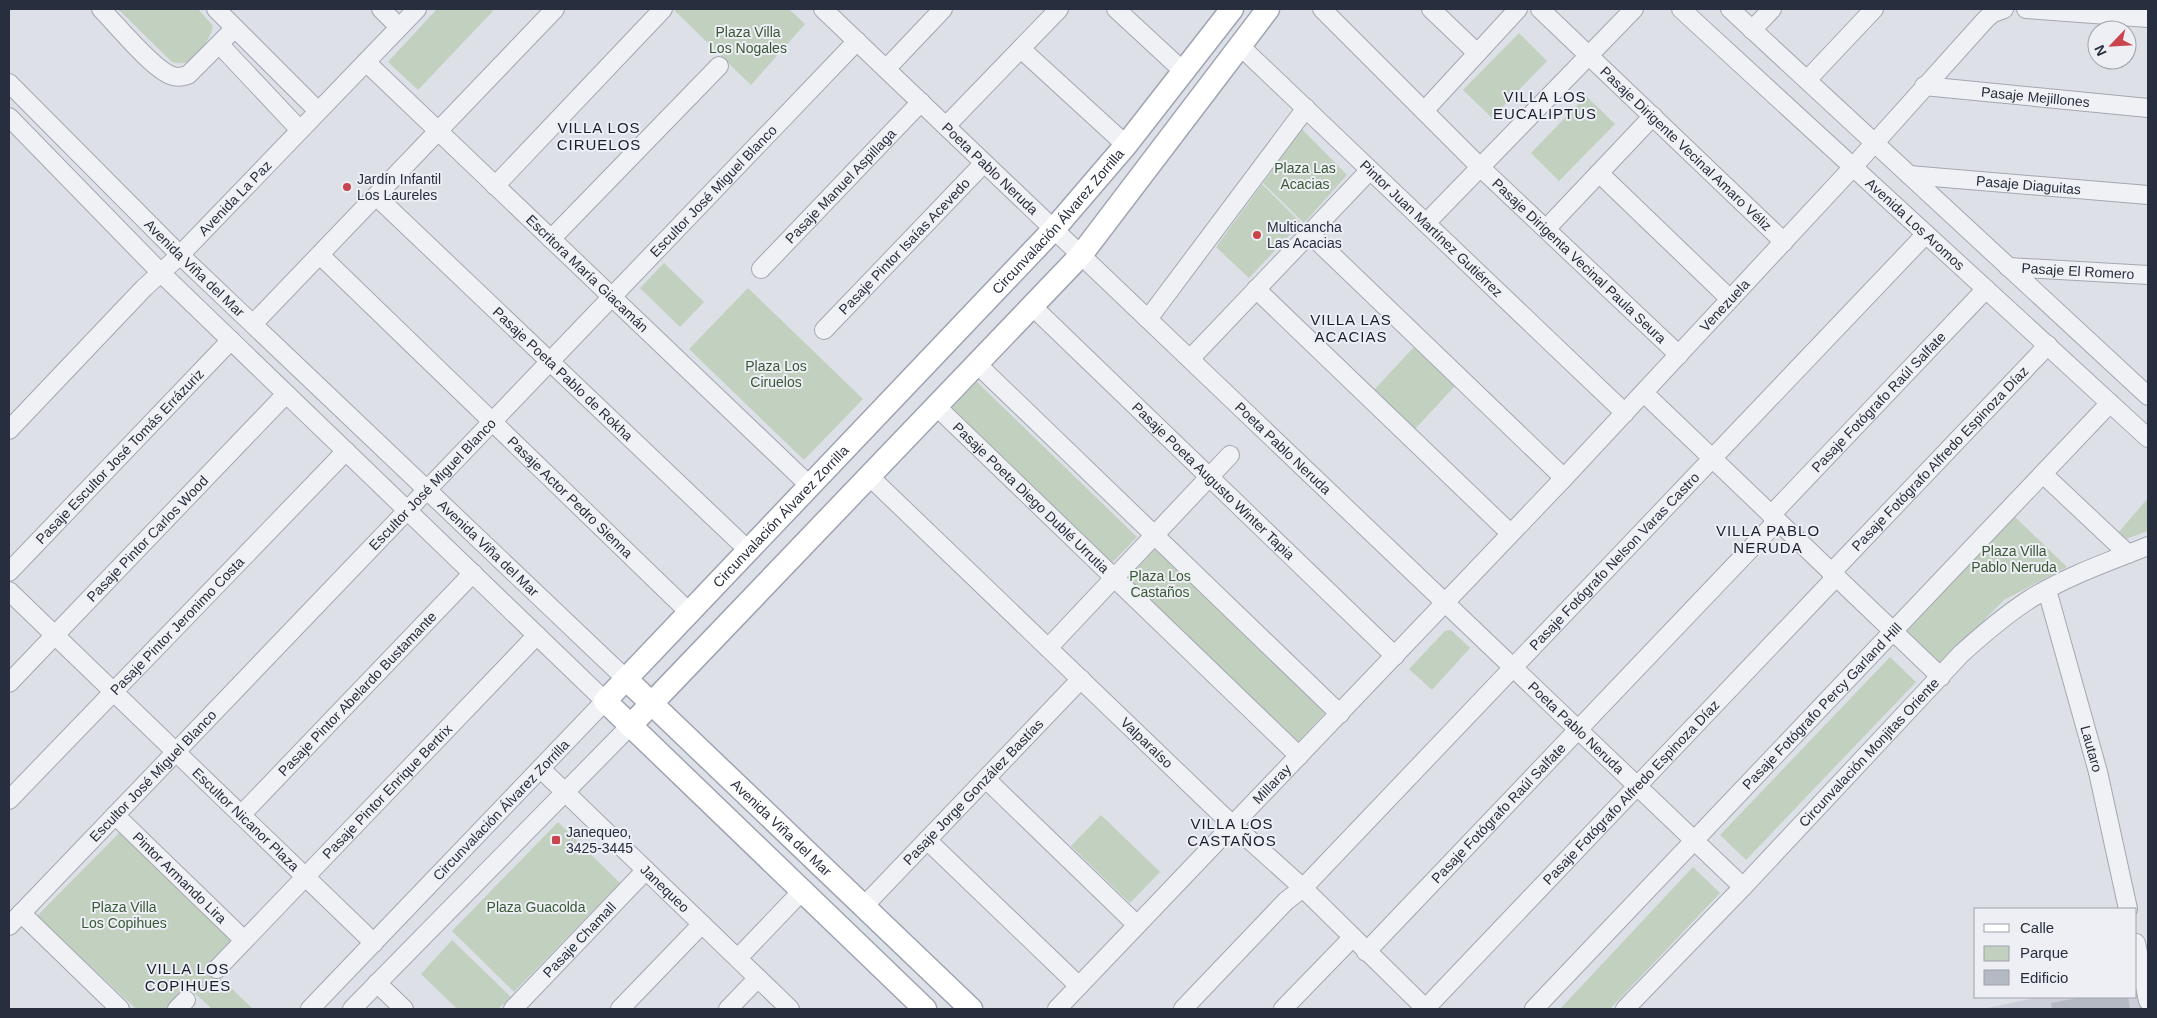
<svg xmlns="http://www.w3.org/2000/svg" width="2157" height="1018" viewBox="0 0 2157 1018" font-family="Arial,sans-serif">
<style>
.built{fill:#cccfd9}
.green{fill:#c2d1bf}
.building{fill:#b5b9c3}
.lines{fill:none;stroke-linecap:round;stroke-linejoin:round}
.minor-casing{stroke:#a3a7b1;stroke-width:20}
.major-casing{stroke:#9da4b2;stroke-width:25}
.minor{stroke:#f0f1f5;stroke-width:18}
.major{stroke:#fff;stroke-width:22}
.poi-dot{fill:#ca444e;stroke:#edeff5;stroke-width:2}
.labels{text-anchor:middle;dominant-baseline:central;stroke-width:4;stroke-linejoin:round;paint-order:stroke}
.park-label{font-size:14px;fill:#395835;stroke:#edeff5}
.street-label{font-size:14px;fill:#272e3d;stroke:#edeff5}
.poi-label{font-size:14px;fill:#272e3d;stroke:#edeff5;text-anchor:start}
.neighbourhood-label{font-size:15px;letter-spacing:1px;fill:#1a1f2e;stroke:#edeff5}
</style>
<rect width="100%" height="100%" fill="#dde0e7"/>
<path class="built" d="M2136,976L2143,1009H1983L2039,997H2136Z"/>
<g class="green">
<path d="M118,9H198L213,26C211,37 198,57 188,62C183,64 177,63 172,62Z"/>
<path d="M437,9H490L493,11L418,90L388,62Z"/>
<path d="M673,9H789L805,24L751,85Z"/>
<path d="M1519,33L1547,61L1492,118L1463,90Z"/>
<path d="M1586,96L1615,124L1559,181L1531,153Z"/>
<path d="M1302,129L1347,175L1304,223L1263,183Z"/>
<path d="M1262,184L1301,223L1249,278L1216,247Z"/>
<path d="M664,263L704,302L680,327L640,288Z"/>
<path d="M748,288L863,399L804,460L689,349Z"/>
<path d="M1414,347L1455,386L1415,429L1374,390Z"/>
<path d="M977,382L1137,537L1111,564L951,409Z"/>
<path d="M2148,498V531L2126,539L2118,533Z"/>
<path d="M2013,515L2067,567L2004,600L1938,667L1900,629Z"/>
<path d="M1155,549L1326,712L1296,744L1125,581Z"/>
<path d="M1451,630L1470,648L1432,690L1409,669L1445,631Z"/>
<path d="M1890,657L1916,682L1746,860L1720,835Z"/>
<path d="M1101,815L1160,872L1130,903L1071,846Z"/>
<path d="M558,822L620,883L514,992L452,931Z"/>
<path d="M122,830L234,938L208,966L253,1009H212L189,988L168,1009H136L37,916Z"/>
<path d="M1693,867L1720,893L1610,1009H1560Z"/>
<path d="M452,940L511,997L498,1009H457L421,974Z"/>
</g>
<path class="building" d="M2083,997H2128L2130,1009H2052L2051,1003Z"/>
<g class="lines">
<defs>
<g id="minor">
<path d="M101,9C116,24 155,72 173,76C178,78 183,76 188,75L235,28"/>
<path d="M216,9L318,111"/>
<path d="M381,9L399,27"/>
<path id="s1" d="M823,9L1743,887"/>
<path d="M1116,9L1183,71"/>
<path id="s2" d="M1322,9L1480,167L1679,355"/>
<path d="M1431,9L1477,53"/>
<path id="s3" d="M1540,9L1784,242"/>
<path id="s4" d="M1681,9L2148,438"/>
<path d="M1730,9L2148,396"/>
<path d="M2026,9L2148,18"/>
<path d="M1752,30L1772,9"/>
<path d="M220,45L300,130"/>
<path id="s5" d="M1239,45L1625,413"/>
<path d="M1021,49L1126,145"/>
<path id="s6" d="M366,62L810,486"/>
<path d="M886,69L943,9"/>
<path d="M1807,80L1874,9"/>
<path id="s7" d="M9,83L180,255L626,679"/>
<path id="s8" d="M1924,86L2148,108"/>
<path d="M1424,111L1518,9"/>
<path d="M9,117L161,273L605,701L310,1009"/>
<path d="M946,126L1059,9"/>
<path d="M1599,173L1730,299"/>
<path id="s9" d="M1909,175L2148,195"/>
<path d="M495,186L663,9"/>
<path id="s10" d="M376,196L748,550"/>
<path d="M1426,223L1634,9"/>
<path d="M1546,229L1653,116"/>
<path d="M1309,233L1564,478"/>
<path d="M551,239L719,66"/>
<path id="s11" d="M320,255L690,613"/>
<path id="s12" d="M2008,267L2148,275"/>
<path id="s13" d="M761,269L921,102"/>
<path d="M1256,289L1510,533"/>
<path id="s14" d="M1032,306L1395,656"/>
<path d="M1148,319L1306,108"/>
<path d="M253,324L555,9"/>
<path id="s15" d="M824,330L984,163"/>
<path d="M1190,359L1370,170"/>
<path d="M977,364L1340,714"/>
<path d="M1644,393L1941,677"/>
<path id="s16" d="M936,406L1299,756"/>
<path id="s17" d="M9,430L144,288L180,255L417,9"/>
<path d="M2043,474L2128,554"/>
<path id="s18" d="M869,476L1222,815L1303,888L1426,1009"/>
<path id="s19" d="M1771,515L1986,289"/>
<path id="s20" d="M9,572L231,340"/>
<path id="s21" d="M1831,573L2048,345"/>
<path id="s22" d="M2047,590L2098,772L2128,909"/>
<path id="s23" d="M9,591L374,943"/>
<path d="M1048,648L1230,455"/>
<path id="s24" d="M9,683L286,394"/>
<path id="s25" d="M541,769L790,1009"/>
<path d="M986,779L1137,925"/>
<path id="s26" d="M9,800L346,451"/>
<path id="s27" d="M115,815L244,940"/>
<path id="s28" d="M241,815L473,573"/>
<path d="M927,840L1079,986"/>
<path id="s29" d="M864,906L1081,679"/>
<path d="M21,913L120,1009"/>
<path id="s30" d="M9,926L857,41"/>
<path d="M2136,943L2148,1001"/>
<path id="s31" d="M1366,952L1777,521"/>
<path d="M738,958L802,891"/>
<path id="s32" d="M217,969L537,635"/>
<path d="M377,983L404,1009"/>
<path d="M177,1009L186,1000"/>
<path d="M352,1009L630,726"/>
<path id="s33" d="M513,1009L646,870"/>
<path d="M620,1009L702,924"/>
<path d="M728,1009L758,978"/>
<path id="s34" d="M1057,1009L1564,478L1853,167L1986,19L1993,13L2004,9"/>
<path id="s35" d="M1183,1009L1286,901L1303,888L1926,234"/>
<path d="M1283,1009L1352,938"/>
<path id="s36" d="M1425,1009L1836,577"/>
<path id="s37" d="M1534,1009L2110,403"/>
<path id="s38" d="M1625,1009L1743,887L1961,654C1983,634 2005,615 2030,599C2067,576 2108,562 2148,546"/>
</g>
<g id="major">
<path id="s39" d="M626,679L971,1009"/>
<path d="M630,726L1081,255L1268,9"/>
<path id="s40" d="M925,1009L605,701L1054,229L1126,145L1232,9"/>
</g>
</defs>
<use href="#minor" class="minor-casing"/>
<use href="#major" class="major-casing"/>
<use href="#minor" class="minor"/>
<use href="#major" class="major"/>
</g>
<g class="poi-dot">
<circle cx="347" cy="187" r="5"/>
<circle cx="1257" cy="235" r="5"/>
<rect x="551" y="835" width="10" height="10" rx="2.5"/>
</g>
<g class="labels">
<g class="park-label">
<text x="748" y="32">Plaza Villa<tspan x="748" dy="16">Los Nogales</tspan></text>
<text x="1305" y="168">Plaza Las<tspan x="1305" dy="16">Acacias</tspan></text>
<text x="776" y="366">Plaza Los<tspan x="776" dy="16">Ciruelos</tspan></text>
<text x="2014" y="551">Plaza Villa<tspan x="2014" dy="16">Pablo Neruda</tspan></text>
<text x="1160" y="576">Plaza Los<tspan x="1160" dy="16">Castaños</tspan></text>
<text x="124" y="907">Plaza Villa<tspan x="124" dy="16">Los Copihues</tspan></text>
<text x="536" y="907">Plaza Guacolda</text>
</g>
<g class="street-label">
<text stroke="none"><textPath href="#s8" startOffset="112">Pasaje Mejillones</textPath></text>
<text stroke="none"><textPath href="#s3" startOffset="202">Pasaje Dirigente Vecinal Amaro Véliz</textPath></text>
<text stroke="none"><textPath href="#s1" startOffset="231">Poeta Pablo Neruda</textPath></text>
<text stroke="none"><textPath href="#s13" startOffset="115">Pasaje Manuel Aspillaga</textPath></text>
<text stroke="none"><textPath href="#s9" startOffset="120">Pasaje Diaguitas</textPath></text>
<text stroke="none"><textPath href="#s30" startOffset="1018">Escultor José Miguel Blanco</textPath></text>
<text stroke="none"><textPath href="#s17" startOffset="324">Avenida La Paz</textPath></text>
<text stroke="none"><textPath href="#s40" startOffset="1104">Circunvalación Álvarez Zorrilla</textPath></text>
<text stroke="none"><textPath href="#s4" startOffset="318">Avenida Los Aromos</textPath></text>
<text stroke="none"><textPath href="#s5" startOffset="266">Pintor Juan Martínez Gutiérrez</textPath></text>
<text stroke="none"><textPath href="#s15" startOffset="116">Pasaje Pintor Isaías Acevedo</textPath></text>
<text stroke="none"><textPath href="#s2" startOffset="360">Pasaje Dirigenta Vecinal Paula Seura</textPath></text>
<text stroke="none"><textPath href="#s7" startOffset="262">Avenida Viña del Mar</textPath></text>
<text stroke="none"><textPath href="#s12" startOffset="70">Pasaje El Romero</textPath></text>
<text stroke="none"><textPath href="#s6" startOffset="306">Escritora María Giacamán</textPath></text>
<text stroke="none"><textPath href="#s34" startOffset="970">Venezuela</textPath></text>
<text stroke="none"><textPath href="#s10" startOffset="258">Pasaje Poeta Pablo de Rokha</textPath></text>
<text stroke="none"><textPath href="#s19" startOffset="156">Pasaje Fotógrafo Raúl Salfate</textPath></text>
<text stroke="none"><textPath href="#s1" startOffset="636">Poeta Pablo Neruda</textPath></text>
<text stroke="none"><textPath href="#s20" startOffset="160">Pasaje Escultor José Tomás Errázuriz</textPath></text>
<text stroke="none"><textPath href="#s21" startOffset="158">Pasaje Fotógrafo Alfredo Espinoza Díaz</textPath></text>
<text stroke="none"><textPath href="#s14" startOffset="252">Pasaje Poeta Augusto Winter Tapia</textPath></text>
<text stroke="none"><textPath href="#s30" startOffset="612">Escultor José Miguel Blanco</textPath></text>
<text stroke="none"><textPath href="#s11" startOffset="348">Pasaje Actor Pedro Sienna</textPath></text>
<text stroke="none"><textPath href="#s16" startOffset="132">Pasaje Poeta Diego Dublé Urrutia</textPath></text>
<text stroke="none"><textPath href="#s40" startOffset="699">Circunvalación Álvarez Zorrilla</textPath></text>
<text stroke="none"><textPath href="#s24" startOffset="200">Pasaje Pintor Carlos Wood</textPath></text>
<text stroke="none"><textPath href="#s7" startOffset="668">Avenida Viña del Mar</textPath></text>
<text stroke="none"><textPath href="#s35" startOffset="622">Pasaje Fotógrafo Nelson Varas Castro</textPath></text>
<text stroke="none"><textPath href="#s26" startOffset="242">Pasaje Pintor Jeronimo Costa</textPath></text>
<text stroke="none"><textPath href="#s28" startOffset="168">Pasaje Pintor Abelardo Bustamante</textPath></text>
<text stroke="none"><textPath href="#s37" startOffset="418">Pasaje Fotógrafo Percy Garland Hill</textPath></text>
<text stroke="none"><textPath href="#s1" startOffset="1041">Poeta Pablo Neruda</textPath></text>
<text stroke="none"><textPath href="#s18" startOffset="385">Valparaíso</textPath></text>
<text stroke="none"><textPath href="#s22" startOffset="165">Lautaro</textPath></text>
<text stroke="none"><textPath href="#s38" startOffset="354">Circunvalación Monjitas Oriente</textPath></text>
<text stroke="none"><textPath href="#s30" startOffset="208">Escultor José Miguel Blanco</textPath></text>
<text stroke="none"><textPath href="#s34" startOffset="311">Millaray</textPath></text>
<text stroke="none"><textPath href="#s32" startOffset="246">Pasaje Pintor Enrique Bertrix</textPath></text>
<text stroke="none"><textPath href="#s29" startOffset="158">Pasaje Jorge González Bastías</textPath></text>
<text stroke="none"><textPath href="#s36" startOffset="299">Pasaje Fotógrafo Alfredo Espinoza Díaz</textPath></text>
<text transform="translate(501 810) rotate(-46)">Circunvalación Álvarez Zorrilla</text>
<text stroke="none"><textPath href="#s31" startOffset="192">Pasaje Fotógrafo Raúl Salfate</textPath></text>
<text stroke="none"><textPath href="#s23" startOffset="329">Escultor Nicanor Plaza</textPath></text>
<text stroke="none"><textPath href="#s39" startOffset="215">Avenida Viña del Mar</textPath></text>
<text stroke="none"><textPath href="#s27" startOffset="90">Pintor Armando Lira</textPath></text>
<text stroke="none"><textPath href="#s25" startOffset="172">Janequeo</textPath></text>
<text stroke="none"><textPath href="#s33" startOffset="96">Pasaje Chamall</textPath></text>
</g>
<g class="poi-label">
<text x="357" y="179">Jardín Infantil<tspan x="357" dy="16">Los Laureles</tspan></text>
<text x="1267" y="227">Multicancha<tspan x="1267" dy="16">Las Acacias</tspan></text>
<text x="566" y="832">Janequeo,<tspan x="566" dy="16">3425-3445</tspan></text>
</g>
<g class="neighbourhood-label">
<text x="1545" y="96">VILLA LOS<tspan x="1545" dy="17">EUCALIPTUS</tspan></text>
<text x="599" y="127">VILLA LOS<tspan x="599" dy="17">CIRUELOS</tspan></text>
<text x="1351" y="319">VILLA LAS<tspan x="1351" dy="17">ACACIAS</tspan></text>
<text x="1768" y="530">VILLA PABLO<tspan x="1768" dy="17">NERUDA</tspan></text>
<text x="1232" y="823">VILLA LOS<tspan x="1232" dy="17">CASTAÑOS</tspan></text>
<text x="188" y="968">VILLA LOS<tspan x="188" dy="17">COPIHUES</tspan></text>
</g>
</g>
<rect width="2157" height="1018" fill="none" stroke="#272e3d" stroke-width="20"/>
<rect x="1974" y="908" width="162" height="90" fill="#edeff5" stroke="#9ea2ab"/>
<rect x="1984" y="924" width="25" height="8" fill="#ffffff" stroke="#9ea2ab"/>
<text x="2020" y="933" font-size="15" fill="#272e3d">Calle</text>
<rect x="1984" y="946" width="25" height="15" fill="#c2d1bf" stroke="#9ea2ab"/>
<text x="2020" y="958" font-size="15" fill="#272e3d">Parque</text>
<rect x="1984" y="970" width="25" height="15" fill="#b5b9c3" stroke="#9ea2ab"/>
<text x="2020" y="983" font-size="15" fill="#272e3d">Edificio</text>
<g transform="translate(2112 45) rotate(245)"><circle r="24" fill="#edeff5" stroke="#9ea2ab"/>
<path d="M0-4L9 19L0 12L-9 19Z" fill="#ca444e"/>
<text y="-8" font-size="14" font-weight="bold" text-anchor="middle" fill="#272e3d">N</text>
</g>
</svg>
